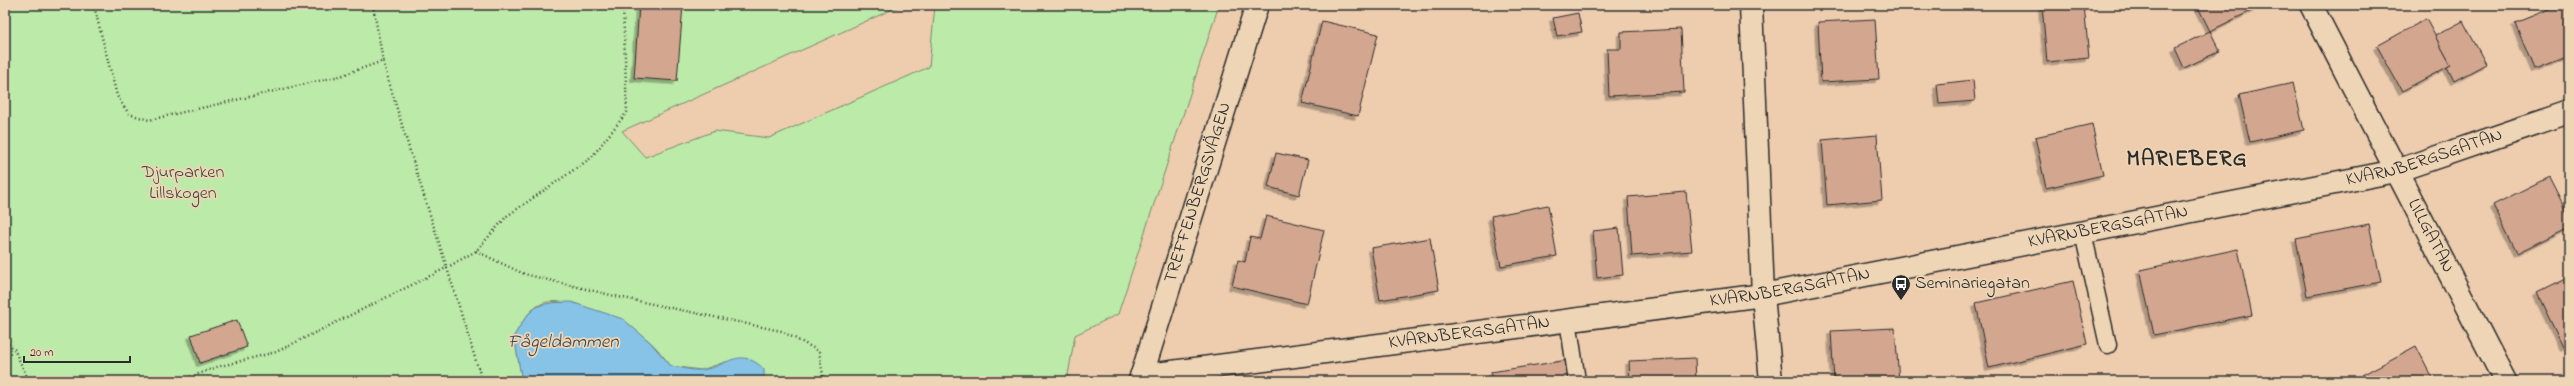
<svg xmlns="http://www.w3.org/2000/svg" width="2574" height="386" viewBox="0 0 2574 386" font-family="'Indie Flower',sans-serif">
<style>
.green{fill:#bceaa8;stroke:#748a6a}
.water{fill:#86c3e6;stroke:#62869b}
.building{fill:#d3a690;stroke:#2b2b2b;filter:url(#shadow)}
.lines{fill:none;stroke-linecap:round;stroke-linejoin:round}
.lane-casing{stroke:#2b2b2b;stroke-width:19}
.street-casing{stroke:#2b2b2b;stroke-width:25}
.path{stroke:#2b2b2b;stroke-width:2.5;stroke-dasharray:1 3;stroke-linecap:butt}
.lane{stroke:#eed5b6;stroke-width:16}
.street{stroke:#eed5b6;stroke-width:22}
.labels{text-anchor:middle;dominant-baseline:central;stroke-width:3.5;stroke-linejoin:round;paint-order:stroke}
.street-label{font-size:18px;fill:#2b2b2b;stroke:#eed5b6}
.park-label{font-size:18px;fill:#41483e;stroke:#eed5b6}
.poi-label{font-size:18px;fill:#2b2b2b;stroke:#eed5b6;text-anchor:start}
.water-label{font-size:19px;font-style:italic;fill:#3d4950;stroke:#eed5b6}
.district-label{font-size:22px;font-weight:bold;letter-spacing:1px;fill:#2b2b2b;stroke:#eed5b6}
</style>
<defs>
<filter id="shadow"><feDropShadow dx="-3.5" dy="3.5" stdDeviation="0" flood-color="#0004"/></filter>
</defs>
<rect width="100%" height="100%" fill="#eecdaf"/>
<filter id="ink" filterUnits="userSpaceOnUse"><feTurbulence type="fractalNoise" baseFrequency=".025" numOctaves="2"/><feDisplacementMap in="SourceGraphic" scale="8" xChannelSelector="R" yChannelSelector="G"/><feConvolveMatrix kernelMatrix="1 2 1 2 8 2 1 2 1" color-interpolation-filters="sRGB"/></filter>
<g filter="url(#ink)">
<path class="green" d="M5,5H902L622,131L645,157L715,131L769,138L929,67L935,5H1219L1118,314L1075,335L1067,381H764L763,369L725,362L701,370L671,366C664,358 657,347 648,340C628,326 565,292 541,304C528,310 521,324 514,336L522,381H5Z"/>
<path class="water" d="M571,302L623,319L649,341L671,366C680,367 692,371 701,370C728,367 738,345 764,369V381H522L514,336C533,305 534,303 571,302Z"/>
<g class="building">
<path d="M639,5H683L677,81L634,78Z"/>
<path d="M2042,5H2084L2089,58L2047,62Z"/>
<path d="M2197,5H2255L2257,8L2210,31Z"/>
<path d="M2559,5H2567L2569,9V55L2534,69L2515,23Z"/>
<path d="M1578,13L1582,32L1557,36L1553,18Z"/>
<path d="M1875,19L1879,79L1821,82L1818,22Z"/>
<path d="M2426,19L2451,65L2402,91L2377,46Z"/>
<path d="M1322,21L1378,34L1358,116L1302,103Z"/>
<path d="M2463,21L2486,64L2454,81L2447,67L2451,65L2435,36Z"/>
<path d="M1681,29L1684,92L1609,96L1607,49H1621V32Z"/>
<path d="M2210,31L2220,51L2184,68L2175,48Z"/>
<path d="M1973,80L1975,101L1939,104L1937,84Z"/>
<path d="M2293,83L2304,130L2250,142L2239,95Z"/>
<path d="M2092,124L2103,175L2046,188L2035,137Z"/>
<path d="M1877,135L1882,200L1827,205L1822,140Z"/>
<path d="M1276,153L1308,160L1299,195L1268,187Z"/>
<path d="M2549,177L2569,216V227L2517,253L2493,205Z"/>
<path d="M1686,192L1692,251L1632,256L1628,197Z"/>
<path d="M1548,205L1557,256L1501,266L1491,216Z"/>
<path d="M1266,216L1324,230L1307,304L1232,286L1238,260L1245,262L1250,237L1260,239Z"/>
<path d="M2369,224L2381,282L2307,296L2296,239Z"/>
<path d="M1619,228L1623,275L1597,278L1593,231Z"/>
<path d="M1430,238L1439,290L1380,300L1371,248Z"/>
<path d="M2238,249L2252,315L2154,335L2140,270Z"/>
<path d="M2569,277V344L2563,347L2537,293Z"/>
<path d="M2073,281L2087,344L1989,368L1976,303Z"/>
<path d="M237,320L247,347L200,363L191,335Z"/>
<path d="M1895,328L1899,381H1834L1831,331Z"/>
<path d="M2416,346L2434,381H2366L2362,375Z"/>
<path d="M1695,358L1696,381H1630L1629,361Z"/>
<path d="M1568,360L1571,381H1493L1491,372Z"/>
</g>
<g class="lines">
<defs>
<g id="lane">
<path d="M2083,233L2108,345"/>
<path d="M1568,320L1577,381"/>
</g>
<g id="street">
<path d="M1751,5L1763,295L1771,381"/>
<path id="s1" d="M2311,5L2505,381"/>
<path id="s2" d="M1141,376L1763,295L2396,171L2569,112"/>
<path id="s3" d="M1140,381L1257,5"/>
</g>
</defs>
<use href="#lane" class="lane-casing"/>
<use href="#street" class="street-casing"/>
<g class="path">
<path d="M91,5L95,10L117,96L129,114L149,120L340,76L383,61C414,169 450,274 482,381"/>
<path d="M373,5L383,61"/>
<path d="M476,251L524,274L619,297L781,331L819,351L824,381"/>
<path d="M5,341L14,349L29,381"/>
<path d="M179,381L217,367L276,352L448,267L476,251L507,216L591,158L627,112L623,5"/>
</g>
<use href="#lane" class="lane"/>
<use href="#street" class="street"/>
</g>
</g>
<defs>
<symbol id="bus-pin" viewBox="-11 -11 22 30"><path d="M0 17L-7.5 6A9.5 9.5 0 1 1 7.5 6Z" fill="#2b2b2b" stroke="#eed5b6"/><path d="M-5-6H5V4H4V6H2V4H-2V6H-4V4H-5ZM-3.5-4V0h7V-4ZM-3.5 1.2v1.5H-2V1.2ZM2 1.2v1.5H3.5V1.2Z" fill="#fff"/></symbol>
</defs>
<g fill-rule="evenodd">
<use href="#bus-pin" x="1890" y="273" width="22" height="30"/>
</g>
<g class="labels">
<g class="street-label">
<text stroke="none"><textPath href="#s2" startOffset="1303">KVARNBERGSGATAN</textPath></text>
<text stroke="none"><textPath href="#s3" startOffset="197">TREFFENBERGSVÄGEN</textPath></text>
<text stroke="none"><textPath href="#s2" startOffset="979">KVARNBERGSGATAN</textPath></text>
<text stroke="none"><textPath href="#s1" startOffset="260">LILLGATAN</textPath></text>
<text stroke="none"><textPath href="#s2" startOffset="655">KVARNBERGSGATAN</textPath></text>
<text stroke="none"><textPath href="#s2" startOffset="331">KVARNBERGSGATAN</textPath></text>
</g>
<g class="park-label">
<text x="183" y="173">Djurparken<tspan x="183" dy="21">Lillskogen</tspan></text>
</g>
<g class="poi-label">
<text x="1915" y="284">Seminariegatan</text>
</g>
<g class="water-label">
<text x="563" y="342">Fågeldammen</text>
</g>
<g class="district-label">
<text x="2187" y="160">MARIEBERG</text>
</g>
</g>
<rect width="2574" height="386" fill="none" stroke="#eed5b6" stroke-width="20"/>
<rect x="10" y="10" width="2554" height="366" fill="none" stroke="#2b2b2b" stroke-width="1.5" filter="url(#ink)"/>
<path d="M24 356v6h106v-6" fill="none" stroke="#2b2b2b" stroke-width="2"/>
<text x="30" y="356" font-size="12" fill="#2b2b2b" stroke="#eed5b6" stroke-width="3" paint-order="stroke">20 m</text>
</svg>
